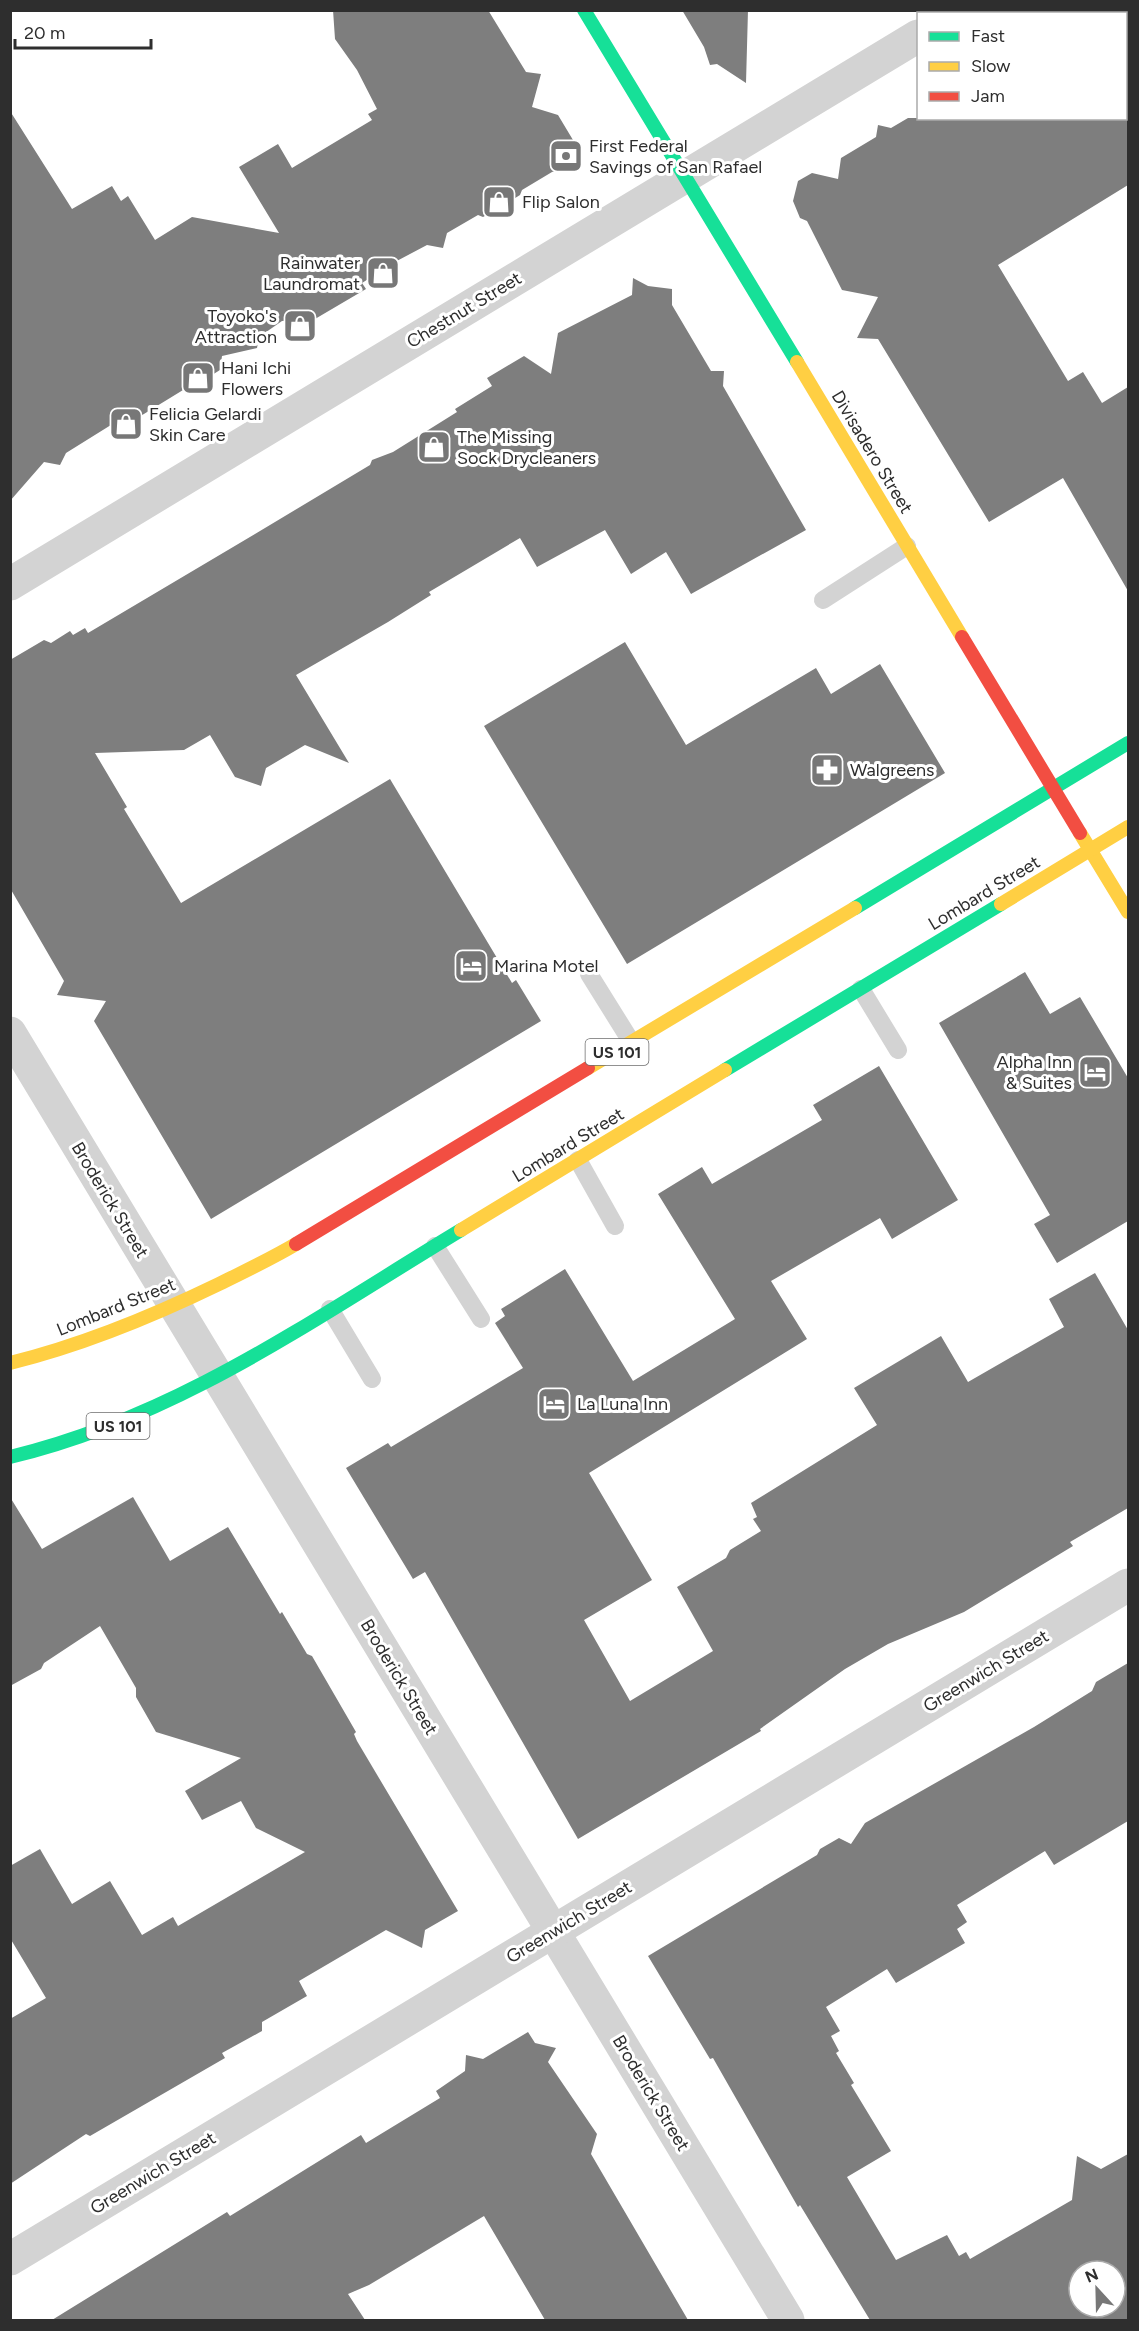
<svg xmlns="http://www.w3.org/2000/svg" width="1139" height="2331" viewBox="0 0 1139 2331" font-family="Figtree,sans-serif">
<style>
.building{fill:#7e7e7e;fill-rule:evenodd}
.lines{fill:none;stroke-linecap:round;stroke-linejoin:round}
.lane{stroke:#d3d3d3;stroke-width:18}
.street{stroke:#d3d3d3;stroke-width:33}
.fast{stroke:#16e098;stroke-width:14}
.slow{stroke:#ffcf43;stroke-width:14}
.jam{stroke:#f24e42;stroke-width:14}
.labels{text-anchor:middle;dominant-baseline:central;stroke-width:6;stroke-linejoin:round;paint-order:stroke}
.shield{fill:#fff;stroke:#6d6d6d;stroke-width:1.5}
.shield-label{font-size:16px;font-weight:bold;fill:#2e2e2e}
.poi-label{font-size:18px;fill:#2e2e2e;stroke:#fff;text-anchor:start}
.street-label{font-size:18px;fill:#2e2e2e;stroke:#fff}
</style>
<rect width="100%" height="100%" fill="#fff"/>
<g class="building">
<path d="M333,10H488L526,72L541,74L532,107L558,115L576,145L570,161L566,167L552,172L522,190L520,195L496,210L483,217L478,215L447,233L443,248L427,245L393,263L362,283L366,289L315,319L282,321L259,337L257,348L222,356L220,370L204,380L201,379L139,417L135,410L66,453L60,465L44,462L10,501V111L72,209L112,186L121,201L128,196L155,240L192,217L279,233L239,167L278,144L292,168L372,120L368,114L377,109L357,70L335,39Z"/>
<path d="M682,10H748L746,83L717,64L710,65L704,47Z"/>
<path d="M1128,100V185L998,265L1068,381L1083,372L1102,403L1128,387V591L1063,478L989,522L878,339L857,338L878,297L842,290L807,221L800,218L793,201L798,181L812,173L838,179L841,158L876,137L878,125L891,128L908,118H1125V102Z"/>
<path d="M633,278L648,286L672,289V305L711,371H724L723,386L806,530L691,594L666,552L631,574L605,530L537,567L520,538L429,592L431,595L388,622L296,675L349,763L305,745L266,768L261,786L235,777L210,735L184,750L95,753L127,807L124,809L181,903L390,779L512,983L516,980L541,1021L211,1219L94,1021L106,1001L57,995L64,981L10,888V660L44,640L51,643L70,631L73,635L85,628L88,633L255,534L370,465L372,460L393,452L457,412L455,409L492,386L487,378L524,356L551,374L558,333L632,295Z"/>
<path d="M625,642L686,745L816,668L831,694L880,664L945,773L627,964L484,726Z"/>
<path d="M1025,972L1050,1014L1080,997L1128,1078V1221L1057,1263L1034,1224L1050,1215L939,1023Z"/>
<path d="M879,1066L958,1200L892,1239L880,1218L771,1281L807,1339L589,1473L652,1580L584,1620L630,1701L713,1651L677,1587L726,1558L730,1550L761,1531L753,1519L757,1517L751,1503L877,1425L854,1388L941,1336L968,1382L1064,1327L1049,1299L1095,1273L1128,1330V1508L1070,1542L1073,1546L964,1612L888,1644L845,1669L760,1729L761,1731L578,1839L425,1572L413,1579L346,1468L388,1443L391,1447L523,1368L495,1323L505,1316L501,1309L565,1269L633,1381L735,1319L658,1194L702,1167L712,1184L822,1120L813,1105Z"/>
<path d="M10,1497L42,1549L133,1497L170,1561L228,1527L280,1614L282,1612L307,1654L312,1656L356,1732L354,1734L357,1741L458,1911L425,1930L422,1948L386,1930L299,1981L307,1996L262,2022V2031L222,2053L225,2058L90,2136L86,2134L10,2184V2019L46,1998L10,1938V1866L40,1849L72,1904L110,1881L142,1935L173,1917L178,1926L305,1852L256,1828L241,1801L202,1820L185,1791L241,1758L156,1732L136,1697V1688L100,1626L44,1663L41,1669L10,1686Z"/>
<path d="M1128,1663V1821L1054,1865L1045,1851L957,1905L967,1922L957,1929L965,1943L896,1983L887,1969L826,2007L840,2031L831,2036L839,2051L836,2053L854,2083L851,2085L891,2151L847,2177L896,2260L947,2235L959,2256L966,2252L970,2259L1072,2200L1077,2156L1101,2169L1128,2154V2320H870L800,2205L798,2207L713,2058L710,2059L648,1956L817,1855L820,1849L839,1838L851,1844L865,1823L1034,1727L1092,1691L1096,1682ZM1079,2271H1115V2307H1079Z"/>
<path d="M528,2032L535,2043L556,2048L548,2062L597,2134L591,2154L688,2320H545L484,2216L369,2285L348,2294L365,2320H52L227,2212L230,2216L361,2135L366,2143L440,2098L436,2091L465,2071L466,2055L483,2059Z"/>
</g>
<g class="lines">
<g class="lane">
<path d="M823,600L907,546"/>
<path d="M589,974L632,1043"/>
<path d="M861,989L898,1050"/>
<path d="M578,1160L615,1226"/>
<path d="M435,1246L481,1319"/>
<path d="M330,1309L372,1379"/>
</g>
<g class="street">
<path d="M957,14L961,10"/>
<path d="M10,584L918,36"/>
<path d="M10,1033L788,2320"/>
<path d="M10,2259L1128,1585"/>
</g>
<g class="fast">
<path d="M584,10L797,362"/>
<path d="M855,908L1128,743"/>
<path d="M725,1070L1001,904"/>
<path d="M10,1457C178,1417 315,1318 461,1230"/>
</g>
<g class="slow">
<path d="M797,362L962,637"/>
<path d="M1080,833L1128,912"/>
<path d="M1001,904L1128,827"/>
<path d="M588,1068L855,908"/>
<path d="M461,1230L725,1070"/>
<path d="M10,1363C83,1345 151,1317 219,1284C245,1271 271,1259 296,1244"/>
</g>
<g class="jam">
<path d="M962,637L1080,833"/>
<path d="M296,1244L588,1068"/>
</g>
</g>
<defs>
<symbol id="bank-square" viewBox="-11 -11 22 22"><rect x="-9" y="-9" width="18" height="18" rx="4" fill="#777" stroke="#fff"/><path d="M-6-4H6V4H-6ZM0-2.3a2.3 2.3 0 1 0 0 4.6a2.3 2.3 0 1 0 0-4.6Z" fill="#fff"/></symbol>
<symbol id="shop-square" viewBox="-11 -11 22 22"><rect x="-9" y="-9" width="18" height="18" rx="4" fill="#777" stroke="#fff"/><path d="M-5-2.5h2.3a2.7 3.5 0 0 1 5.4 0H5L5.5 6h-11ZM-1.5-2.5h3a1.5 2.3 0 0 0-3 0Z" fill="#fff"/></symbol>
<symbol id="pharmacy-square" viewBox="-11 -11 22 22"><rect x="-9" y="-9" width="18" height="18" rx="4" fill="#777" stroke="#fff"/><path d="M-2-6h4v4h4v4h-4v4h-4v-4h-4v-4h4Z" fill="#fff"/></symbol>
<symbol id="hotel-square" viewBox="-11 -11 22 22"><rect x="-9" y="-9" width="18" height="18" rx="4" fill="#777" stroke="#fff"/><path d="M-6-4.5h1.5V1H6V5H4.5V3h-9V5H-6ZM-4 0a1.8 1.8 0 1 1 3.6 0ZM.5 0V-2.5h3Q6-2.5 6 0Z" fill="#fff"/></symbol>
</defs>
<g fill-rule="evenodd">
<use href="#bank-square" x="547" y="137" width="38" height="38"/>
<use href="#shop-square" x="480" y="183" width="38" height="38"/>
<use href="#shop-square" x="364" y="254" width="38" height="38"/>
<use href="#shop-square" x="281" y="307" width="38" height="38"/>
<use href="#shop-square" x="179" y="359" width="38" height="38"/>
<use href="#shop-square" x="107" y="405" width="38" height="38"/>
<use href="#shop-square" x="415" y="428" width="38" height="38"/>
<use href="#pharmacy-square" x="808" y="751" width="38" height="38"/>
<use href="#hotel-square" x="452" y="947" width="38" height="38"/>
<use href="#hotel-square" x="1076" y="1053" width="38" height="38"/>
<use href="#hotel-square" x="535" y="1385" width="38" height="38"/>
</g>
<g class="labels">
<g class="shield">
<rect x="585.5" y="1039" width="63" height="26" rx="4.5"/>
<rect x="86.5" y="1413" width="63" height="26" rx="4.5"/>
</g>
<g class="shield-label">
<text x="617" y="1052">US 101</text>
<text x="118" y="1426">US 101</text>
</g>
<g class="poi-label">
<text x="589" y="146">First Federal<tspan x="589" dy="21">Savings of San Rafael</tspan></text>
<text x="522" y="202">Flip Salon</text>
<text x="360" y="263" text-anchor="end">Rainwater<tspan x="360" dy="21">Laundromat</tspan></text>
<text x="277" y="316" text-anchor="end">Toyoko's<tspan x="277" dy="21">Attraction</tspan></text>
<text x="221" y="368">Hani Ichi<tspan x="221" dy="21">Flowers</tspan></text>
<text x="149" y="414">Felicia Gelardi<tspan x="149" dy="21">Skin Care</tspan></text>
<text x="457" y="437">The Missing<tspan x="457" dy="21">Sock Drycleaners</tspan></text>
<text x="850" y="770">Walgreens</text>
<text x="494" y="966">Marina Motel</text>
<text x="1072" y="1062" text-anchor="end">Alpha Inn<tspan x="1072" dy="21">&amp; Suites</tspan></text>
<text x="577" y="1404">La Luna Inn</text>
</g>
<g class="street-label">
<text transform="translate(464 310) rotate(-31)">Chestnut Street</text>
<text transform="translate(872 452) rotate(59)">Divisadero Street</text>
<text transform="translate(984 893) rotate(-31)">Lombard Street</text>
<text transform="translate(568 1145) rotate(-31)">Lombard Street</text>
<text transform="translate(110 1200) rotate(59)">Broderick Street</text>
<text transform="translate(116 1307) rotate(-22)">Lombard Street</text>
<text transform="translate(986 1671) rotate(-31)">Greenwich Street</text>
<text transform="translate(399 1677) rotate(59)">Broderick Street</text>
<text transform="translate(569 1922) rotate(-31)">Greenwich Street</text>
<text transform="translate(651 2093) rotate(59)">Broderick Street</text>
<text transform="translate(153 2173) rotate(-31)">Greenwich Street</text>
</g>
</g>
<rect width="1139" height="2331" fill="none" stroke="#2e2e2e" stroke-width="24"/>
<rect x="917" y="12" width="210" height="108" fill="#ffffff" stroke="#ababab" stroke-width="1.5"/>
<rect x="929" y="32" width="30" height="9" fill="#16e098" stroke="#ababab" stroke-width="1.5"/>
<text x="971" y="42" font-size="18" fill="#2e2e2e">Fast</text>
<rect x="929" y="62" width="30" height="9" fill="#ffcf43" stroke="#ababab" stroke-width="1.5"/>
<text x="971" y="72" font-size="18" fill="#2e2e2e">Slow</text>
<rect x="929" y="92" width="30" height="9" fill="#f24e42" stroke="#ababab" stroke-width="1.5"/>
<text x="971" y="102" font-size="18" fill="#2e2e2e">Jam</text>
<g transform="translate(1097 2289) rotate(338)"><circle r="28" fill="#ffffff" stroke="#ababab" stroke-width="1.5"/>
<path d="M0-4.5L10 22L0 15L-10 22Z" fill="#777777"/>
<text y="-9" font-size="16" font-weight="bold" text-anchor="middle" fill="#2e2e2e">N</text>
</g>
<path d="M15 39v9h136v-9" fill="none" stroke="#2e2e2e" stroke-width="3"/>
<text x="24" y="39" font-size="18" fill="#2e2e2e" stroke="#ffffff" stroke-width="4.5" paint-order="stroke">20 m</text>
</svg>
